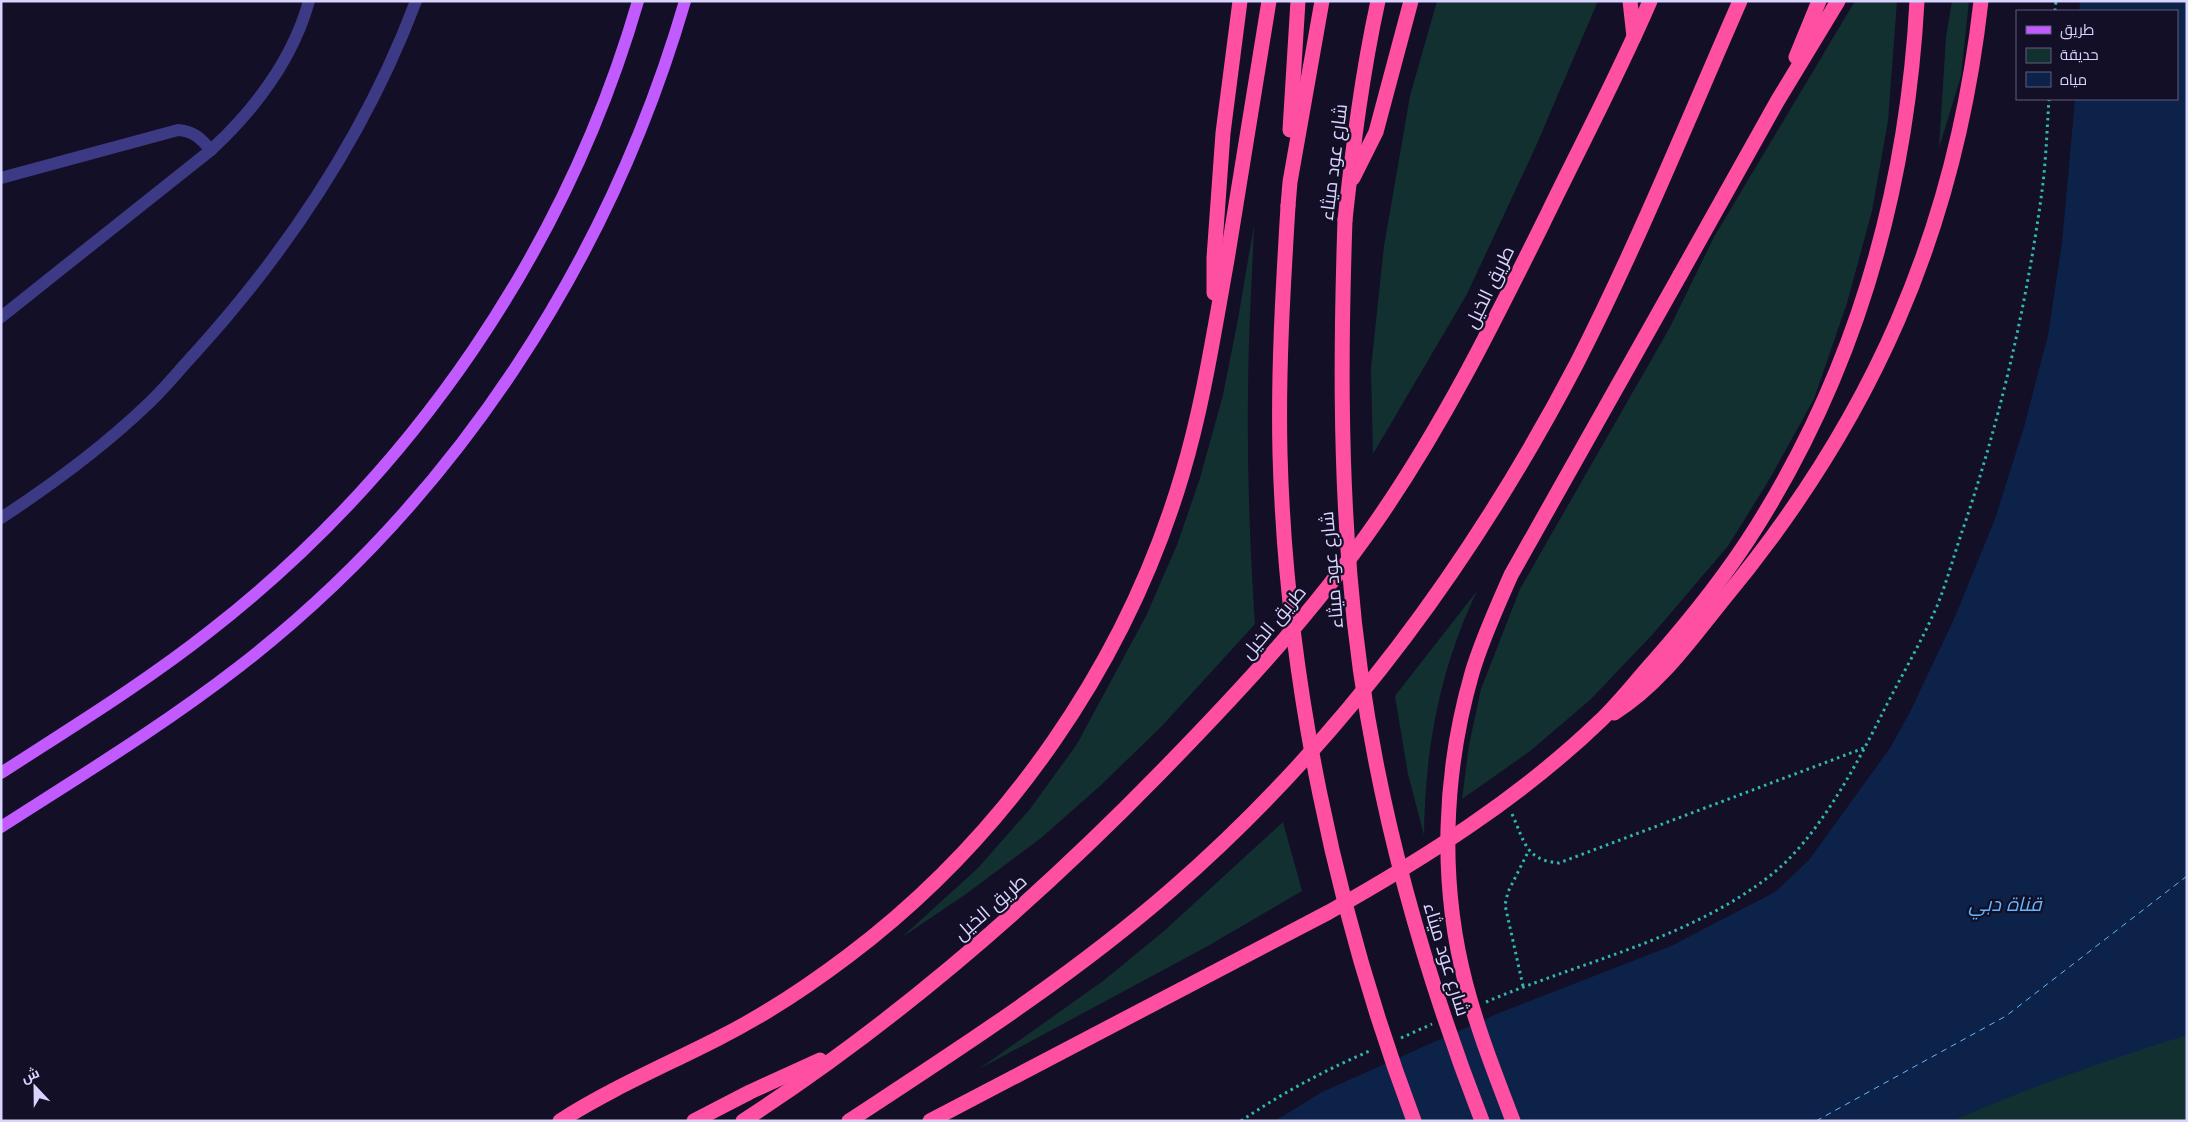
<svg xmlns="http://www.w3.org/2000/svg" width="2188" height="1122" viewBox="0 0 2188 1122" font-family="Mulish,Cairo,sans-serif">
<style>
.green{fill:#12302f}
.water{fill:#0c2248}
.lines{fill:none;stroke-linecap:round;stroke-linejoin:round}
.ferry{stroke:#62b6ff;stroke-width:1;stroke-dasharray:6 5;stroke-linecap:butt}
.path{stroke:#2fb8b0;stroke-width:3;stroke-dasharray:2.5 4;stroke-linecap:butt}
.minor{stroke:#3d3a85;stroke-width:12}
.major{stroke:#c25bff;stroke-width:12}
.highway{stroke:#ff4fa3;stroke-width:15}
.highway-bridge{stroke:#ff4fa3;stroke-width:15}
.labels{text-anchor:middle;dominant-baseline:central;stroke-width:4.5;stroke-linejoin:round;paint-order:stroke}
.street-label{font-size:19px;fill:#d9d4ff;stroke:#130f26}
.water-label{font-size:20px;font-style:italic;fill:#62b6ff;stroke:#130f26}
</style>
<rect width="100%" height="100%" fill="#130f26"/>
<g class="green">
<path d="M1437,1H1598L1536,146L1467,294L1373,454L1371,368L1384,246L1410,96Z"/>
<path d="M1855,1H1897L1888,121L1872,211L1847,303L1814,399L1769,480L1728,546L1652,635L1590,700L1529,752L1462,799L1469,745L1481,689L1520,589L1669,329L1714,237Z"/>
<path d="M1952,1H1969L1961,76L1939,148L1946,37Z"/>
<path d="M1254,225C1252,282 1248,339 1248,396C1247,472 1250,548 1255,624L1161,727L1100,786L1041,838L966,894L901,938L978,868L1030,809L1077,744L1146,616L1177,545L1200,478L1223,395L1238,319Z"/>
<path d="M1477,591C1440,668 1425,749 1424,835L1408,774L1395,696Z"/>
<path d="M1283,822L1302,891L1208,946L979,1069L1103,981L1164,931Z"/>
<path d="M2187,996V1121H1952L1994,1102Z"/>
</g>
<path class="water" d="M2080,1H2187V1035C2107,1060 2029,1087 1952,1121H1275L1322,1092L1499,1013L1671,946L1775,892L1809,860L1890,748L1910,712L1954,619L1995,519L2024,427L2048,335L2062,243L2075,99H2177V11H2079Z"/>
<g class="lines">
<path class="ferry" d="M1816,1121L2006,1016L2187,876"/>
<g class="path">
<path d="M2055,11L2056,1"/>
<path d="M1512,814C1525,842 1525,860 1559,863L1864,748"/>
<path d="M1523,986L1505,905L1508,892L1529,850"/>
<path d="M1486,1002C1582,961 1688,940 1771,875C1817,839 1856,766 1882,714C1900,678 1921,643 1937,606C1948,579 1955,551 1965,523C2001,416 2027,303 2042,191C2046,161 2047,129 2049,99"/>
<path d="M1401,1038L1432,1024"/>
<path d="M1241,1121C1282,1093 1327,1069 1372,1050"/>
</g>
<g class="minor">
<path d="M1,178L178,130C194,131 201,139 211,150"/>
<path d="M1,317L211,150C254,110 293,59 309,1"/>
<path d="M1,518C53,484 103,447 148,404C165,388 180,369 196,352C289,249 367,131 416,1"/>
</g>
<g class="major">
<path d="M1,773C72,727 144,683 210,631C414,472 566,249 638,1"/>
<path d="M1,827C82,775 164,725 240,666C455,499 609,262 685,1"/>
</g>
<g class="highway">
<path d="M1630,1L1634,37"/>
<path d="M1796,57L1819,1"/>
<path d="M1290,130L1298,1"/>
<path d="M1353,178L1376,132L1411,1"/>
<path d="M1288,206L1290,182L1322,1"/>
<path d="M1345,220C1353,147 1362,74 1378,1"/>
<path d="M1680,275L1778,100L1838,1"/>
<path d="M1214,293V258L1223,133L1240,1"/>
<path d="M1614,713C1658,686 1690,641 1722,601C1871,422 1955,233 1981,1"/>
<path d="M560,1121C610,1089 664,1066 717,1039C763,1016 807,987 848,956C1006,837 1126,664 1182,475C1203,405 1214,332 1227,260C1241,174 1255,88 1269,1"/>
<path d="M694,1121L750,1092L820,1060"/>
<path d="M743,1121C896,1022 1033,903 1160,773C1238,693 1313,613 1376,522C1444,424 1495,320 1548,213C1582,143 1619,73 1650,1"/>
<path d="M849,1121C960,1048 1071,977 1171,890C1340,743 1474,560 1577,363C1637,245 1687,122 1740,1"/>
<path d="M930,1121L1329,912C1425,858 1520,798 1600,721C1619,703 1635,682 1653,662C1691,619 1727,574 1757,526C1857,366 1907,189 1917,1"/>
</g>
<g class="highway-bridge">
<path d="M1288,206C1283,289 1278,371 1280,454C1286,678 1335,911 1414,1121"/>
<path d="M1345,220C1341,339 1340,457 1350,576C1365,763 1414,946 1482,1121"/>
<path d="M1513,1121C1496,1076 1478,1031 1466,985C1439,883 1443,774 1472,673C1482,639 1497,607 1511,575L1680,275"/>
</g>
</g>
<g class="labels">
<g class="street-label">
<text transform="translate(1333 162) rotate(-83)">شارع عود ميثاء</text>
<text transform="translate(1489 287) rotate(-64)">طريق الخيل</text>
<text transform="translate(1331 570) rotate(-95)">شارع عود ميثاء</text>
<text transform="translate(1273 622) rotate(-50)">طريق الخيل</text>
<text transform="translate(990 907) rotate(-41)">طريق الخيل</text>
<text transform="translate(1447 959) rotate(73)">شارع عود ميثاء</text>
</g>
<g class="water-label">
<text x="2005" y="903">قناة دبي</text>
</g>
</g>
<rect width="2188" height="1122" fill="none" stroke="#d9d4ff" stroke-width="5"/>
<rect x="2016" y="10" width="162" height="90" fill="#130f26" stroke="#625e7d"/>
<rect x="2026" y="26" width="25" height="8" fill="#c25bff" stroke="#625e7d"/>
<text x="2060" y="35" font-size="15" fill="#d9d4ff">طريق</text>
<rect x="2026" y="48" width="25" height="15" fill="#12302f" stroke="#625e7d"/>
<text x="2060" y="60" font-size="15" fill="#d9d4ff">حديقة</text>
<rect x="2026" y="72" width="25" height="15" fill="#0c2248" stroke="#625e7d"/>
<text x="2060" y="85" font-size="15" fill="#d9d4ff">مياه</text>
<g transform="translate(35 1087) rotate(338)" stroke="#130f26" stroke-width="4" paint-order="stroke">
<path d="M0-4L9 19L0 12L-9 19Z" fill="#d9d4ff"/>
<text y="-8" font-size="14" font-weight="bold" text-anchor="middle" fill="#d9d4ff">ش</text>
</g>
</svg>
